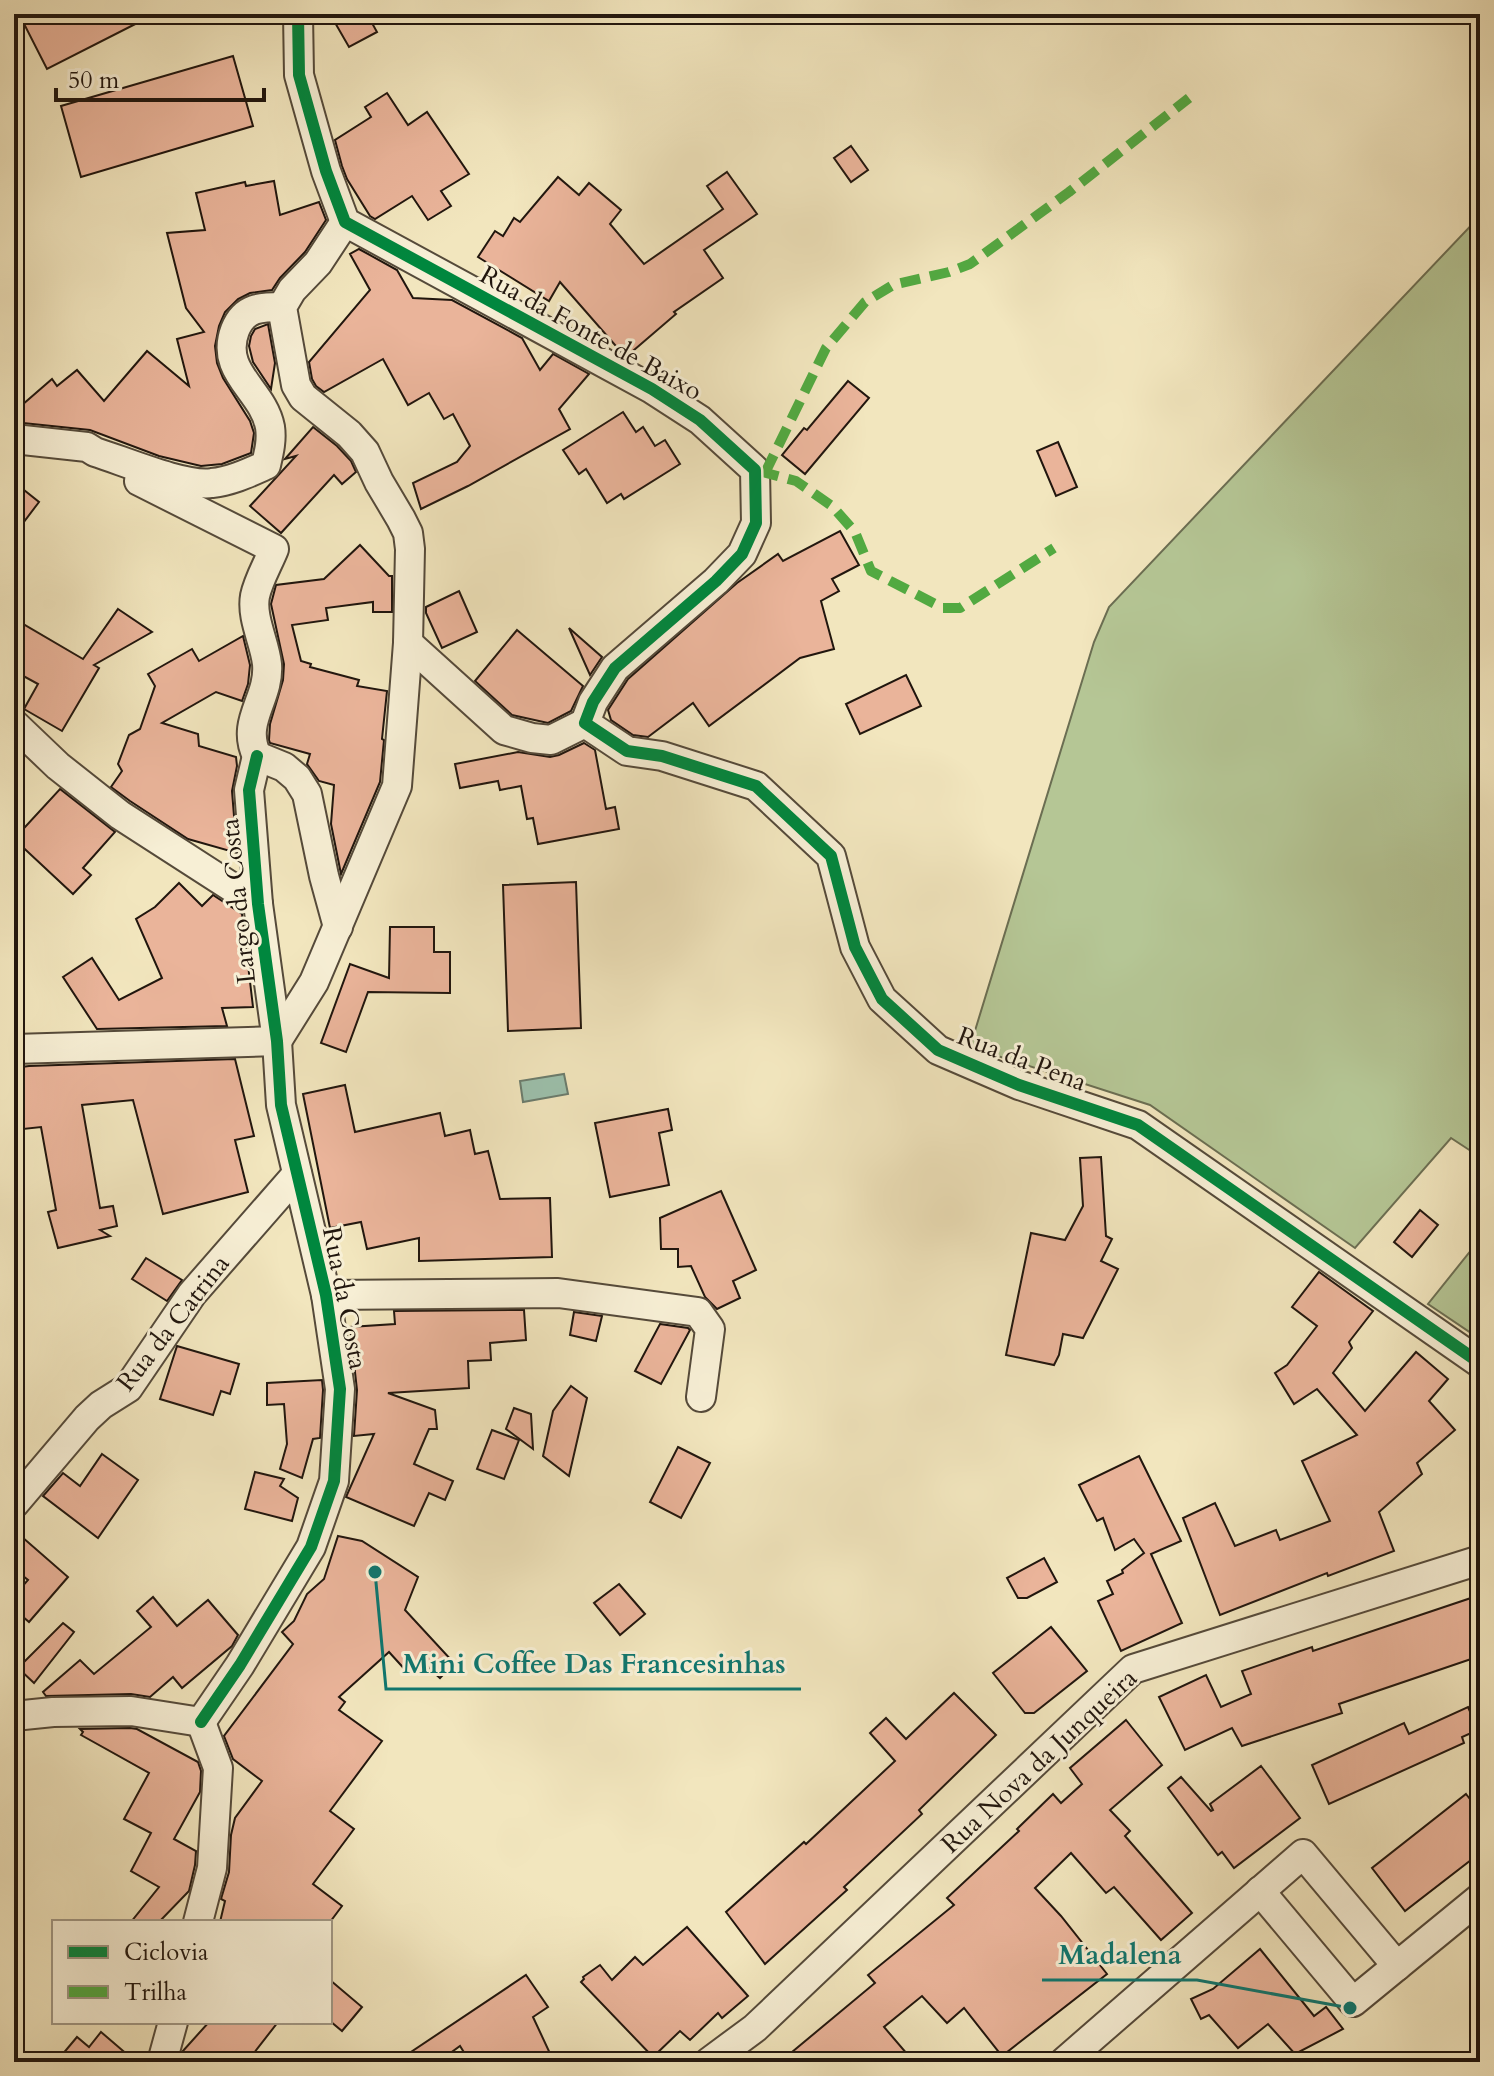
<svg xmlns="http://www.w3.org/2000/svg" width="1494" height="2076" viewBox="0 0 1494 2076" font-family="Cardo,serif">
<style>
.green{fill:#b5c695;stroke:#6b6e52;stroke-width:2}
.water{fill:#9cc0ac;stroke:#6b7c6d;stroke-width:2}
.building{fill:#eab49a;stroke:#21160e;stroke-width:2}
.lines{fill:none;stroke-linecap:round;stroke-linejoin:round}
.street-casing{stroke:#554a3a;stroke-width:32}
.street{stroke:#f7efd5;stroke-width:28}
.quiet{stroke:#52a941;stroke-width:10;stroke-dasharray:20 10;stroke-linecap:butt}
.cycleway-casing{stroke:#f7efd5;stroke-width:17}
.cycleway{stroke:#00873e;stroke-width:12}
.labels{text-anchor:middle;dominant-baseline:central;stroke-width:6;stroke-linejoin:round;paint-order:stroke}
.street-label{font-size:26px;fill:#21160e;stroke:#f7efd5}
.leader{fill:none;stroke:#0f766e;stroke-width:3}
.callout-dot{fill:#0f766e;stroke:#f7efd5;stroke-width:3}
.callout-label{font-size:28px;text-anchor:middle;font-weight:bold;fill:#0f766e;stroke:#f7efd5;stroke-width:6;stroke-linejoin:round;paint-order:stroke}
</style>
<rect width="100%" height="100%" fill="#f2e6be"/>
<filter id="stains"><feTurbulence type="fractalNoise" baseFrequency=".0025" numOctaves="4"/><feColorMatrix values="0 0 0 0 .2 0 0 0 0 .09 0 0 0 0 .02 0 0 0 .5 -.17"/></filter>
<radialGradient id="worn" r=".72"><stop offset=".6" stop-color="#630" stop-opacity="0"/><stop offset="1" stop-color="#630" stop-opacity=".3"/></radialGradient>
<g class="green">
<path d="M1480,216V1157L1451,1138L1355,1248L1150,1105L970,1047L1094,642L1109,607Z"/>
<path d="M1480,1239V1339L1428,1304Z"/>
</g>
<path class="water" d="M564,1074L568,1094L523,1102L520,1081Z"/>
<g class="building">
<path d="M19,14H155L47,69Z"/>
<path d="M330,14H367L377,32L349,47Z"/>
<path d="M233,56L253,126L81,177L61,106Z"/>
<path d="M387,93L408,125L427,112L469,174L441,191L451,206L428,220L412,196L375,219L370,216L347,179L342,166L335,140L371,117L365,107Z"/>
<path d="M851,146L868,170L851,182L834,158Z"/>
<path d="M727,172L757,214L704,250L723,278L674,312L676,314L627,356L622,353L560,282L549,301L478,257L495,231L503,236L514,218L520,222L558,177L579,195L589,183L621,210L610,224L644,264L723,209L707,186Z"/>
<path d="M274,181L280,215L319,202L326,220L305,252L280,278L272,290L250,293L238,299L225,312L219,326L215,346L217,363L223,378L250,421L254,433L251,453L222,464L201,466L159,456L90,430L23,423L14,420V412L52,379L57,386L77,370L104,401L147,351L189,386L177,339L204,332L186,308L167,233L205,230L196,193L245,182L246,186Z"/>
<path d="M359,249L397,270L413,298L452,300L522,338L540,370L553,354L589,374L559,409L570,429L468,486L421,509L413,483L457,462L470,446L453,414L444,419L429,393L408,405L383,359L324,392L316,386L312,379L309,362L370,290L350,254Z"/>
<path d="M268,324L275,363L271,389L253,362L249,346L251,336L255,329Z"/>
<path d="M848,381L869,398L805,474L782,455L804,428L807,430Z"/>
<path d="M623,412L636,432L643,427L655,446L665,440L680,464L624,499L621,494L607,503L586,469L579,474L563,450Z"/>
<path d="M313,427L337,446L351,461L356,472L342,484L334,475L281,533L250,506L296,456L285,459Z"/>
<path d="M1058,442L1077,487L1056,496L1037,451Z"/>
<path d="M14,482L39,502L14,535Z"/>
<path d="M840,531L859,565L832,579L839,591L821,601L834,649L800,658L709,726L693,703L648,737L633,735L611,720L608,710L628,679L737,583L778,554L783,561Z"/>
<path d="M360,545L389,576H392V612H373V602L326,608L328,620L292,625L301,661L311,664L310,667L359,680L357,686L387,691L382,739L384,740L380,782L341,874L331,824L334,785L319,781L307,764L310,754L270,743L269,740L270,724L283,680L284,664L271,604L276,585L324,579Z"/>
<path d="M459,591L477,632L442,648L426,613V607Z"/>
<path d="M118,609L152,632L94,665L99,668L62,731L24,709L38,684L14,671V641L23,624L83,659Z"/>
<path d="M569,628L602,657L590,675Z"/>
<path d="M517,630L583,686L571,711L548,723L512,715L475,681Z"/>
<path d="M243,636L250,665L248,684L242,701L216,692L162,723L198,734L199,746L236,757L237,766L232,791L237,853L188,839L130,801L111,787L122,771L118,764L129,735L140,729L155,686L148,674L192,649L199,661Z"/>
<path d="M906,675L921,706L860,734L846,704Z"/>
<path d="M584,743L595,750L606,809L615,807L619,829L538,844L533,818L527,819L521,786L500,790L498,781L460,788L455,764L518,752L550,757L559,755Z"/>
<path d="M60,789L115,832L83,868L91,875L73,894L14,839Z"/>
<path d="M576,882L581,1028L508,1031L503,885Z"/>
<path d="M179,883L202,906L213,895L242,914L253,1007L222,1008L227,1026L97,1029L63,977L92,958L119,1000L162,978L136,919L155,907Z"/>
<path d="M390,927H434V952H450V993L368,992L346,1052L321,1043L350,964L389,978Z"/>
<path d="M235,1059L254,1136L235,1140L248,1192L163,1214L133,1100L82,1105L100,1208L113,1206L117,1226L100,1230L110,1236L58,1248L48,1212L56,1210L41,1127L14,1130V1068L29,1066Z"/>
<path d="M345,1085L355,1132L440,1113L445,1136L470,1130L475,1154L488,1151L500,1199L550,1198L552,1257L419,1261V1238L367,1249L361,1222L330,1228L303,1094Z"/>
<path d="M668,1109L672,1130L659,1133L669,1185L610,1197L595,1123Z"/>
<path d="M1101,1157L1106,1236L1112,1239L1101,1261L1118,1269L1083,1338L1063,1334L1059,1355L1054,1365L1006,1355L1031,1233L1065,1240L1083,1206L1080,1158Z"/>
<path d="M721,1191L756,1270L733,1281L740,1298L717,1309L705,1297L691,1266L678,1267V1249H661L660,1218Z"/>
<path d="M1420,1210L1438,1225L1412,1257L1394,1242Z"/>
<path d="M146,1258L182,1280L167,1301L132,1279Z"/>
<path d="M1319,1272L1373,1311L1349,1342L1352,1348L1333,1373L1365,1411L1416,1352L1448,1379L1429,1401L1455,1430L1417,1463L1422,1474L1379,1512L1394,1551L1328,1576L1327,1573L1220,1615L1183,1518L1215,1503L1235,1546L1276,1530L1280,1540L1330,1521L1302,1461L1357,1435L1317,1389L1294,1404L1275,1373L1287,1365L1317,1326L1292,1307Z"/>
<path d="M524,1310L526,1340L490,1343L491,1360L468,1361L469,1388L388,1393L435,1410L437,1429H429L414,1464L453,1481L445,1500L429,1493L414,1526L346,1497L374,1434L354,1436L357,1390L350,1327L395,1324L394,1311Z"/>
<path d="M574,1312L602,1316L596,1341L570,1335Z"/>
<path d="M660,1324L688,1328L690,1330L661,1384L635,1371Z"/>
<path d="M177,1346L239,1364L230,1394L221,1391L213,1415L160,1399Z"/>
<path d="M322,1380L323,1390L320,1438L313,1439L302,1478L280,1469L287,1444L284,1404L267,1405V1383Z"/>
<path d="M571,1386L587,1398L569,1476L543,1456L553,1411Z"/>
<path d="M514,1408L531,1414L533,1449L506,1429Z"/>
<path d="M492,1430L519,1440L504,1479L477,1469Z"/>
<path d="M678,1447L710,1463L681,1518L650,1502Z"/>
<path d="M102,1454L138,1480L98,1538L43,1496L63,1473L80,1486Z"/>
<path d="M1139,1456L1181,1541L1151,1554L1182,1623L1121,1651L1098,1601L1113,1594L1107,1581L1123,1573L1122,1570L1144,1553L1134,1539L1115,1550L1103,1518L1097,1521L1079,1485Z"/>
<path d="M255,1472L284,1479L280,1486L298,1498L292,1521L245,1509Z"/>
<path d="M14,1530L68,1577L29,1622L14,1609V1596L28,1580L14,1569Z"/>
<path d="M338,1536L362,1541L418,1577L405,1610L454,1663L440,1678L422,1662L409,1674L389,1652L339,1697L345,1702L339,1710L382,1741L330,1811L354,1829L313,1884L342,1906L330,1922H220L225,1901L221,1899L229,1872L231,1835L235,1818L262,1781L233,1759L224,1736L293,1644L282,1632L294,1621L307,1594L324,1579Z"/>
<path d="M1044,1558L1057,1582L1027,1598H1018L1007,1578Z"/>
<path d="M619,1584L645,1614L620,1635L594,1603Z"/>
<path d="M1480,1595V1656L1339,1704L1342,1713L1242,1746L1232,1728L1185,1750L1159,1697L1206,1675L1221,1707L1251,1694L1242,1671L1312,1647L1313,1651Z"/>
<path d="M153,1597L177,1626L208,1600L238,1635L232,1646L182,1688L173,1677L150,1697L131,1694L46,1696L43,1692L80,1660L94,1674L151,1627L137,1611Z"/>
<path d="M63,1623L74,1632L34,1683L18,1668Z"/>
<path d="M1051,1627L1087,1671L1034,1713H1025L993,1673Z"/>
<path d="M954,1693L996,1735L919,1810L922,1814L844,1887L847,1890L765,1964L726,1912L804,1842L806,1844L895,1761L870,1733L886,1718L906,1739Z"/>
<path d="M1468,1707L1478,1730L1462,1737L1464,1743L1329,1804L1312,1765L1404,1723L1409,1734Z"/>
<path d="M1126,1720L1162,1765L1110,1810L1130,1831L1125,1836L1192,1913L1161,1940L1114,1887L1106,1893L1071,1853L1035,1888L1061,1916L1107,1974L1002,2056L964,2008L947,2023L922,1996L884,2027L914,2062H780L875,1983L868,1975L954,1905L947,1898L1019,1831L1017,1829L1053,1794L1061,1803L1082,1784L1070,1768Z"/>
<path d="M130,1728L137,1729L198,1762L201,1771L200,1792L174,1839L196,1851L195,1865L189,1891L159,1922H131L159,1887L131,1871L151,1833L124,1819L149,1773L81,1735L83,1732L80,1729Z"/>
<path d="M1261,1766L1300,1818L1234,1868L1222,1852L1218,1855L1168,1788L1181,1777L1211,1811L1213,1810L1210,1804Z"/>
<path d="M1466,1794L1480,1812V1853L1405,1911L1372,1868Z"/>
<path d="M687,1927L748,1996L722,2018L718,2013L690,2040L680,2031L653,2057L581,1982L584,1979L583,1977L600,1965L612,1980L635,1957L643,1965Z"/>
<path d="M1260,1949L1314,2016L1326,2007L1343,2029L1295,2054L1268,2024L1238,2048L1209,2015L1201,2019L1191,1999L1213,1989Z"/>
<path d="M526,1975L548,2007L533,2017L554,2062H470L460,2046L438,2062H396Z"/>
<path d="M330,1980L362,2007L342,2031L330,2021Z"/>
<path d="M209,2022H278L247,2062H180L182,2052Z"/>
<path d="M101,2032L136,2062H56L77,2037L89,2047Z"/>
</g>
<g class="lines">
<defs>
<g id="street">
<path d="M298,14L299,75L326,171L345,222L652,389L700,420L755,470L756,523L742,554L716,581L615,668L593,702L585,723"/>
<path d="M14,439L87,447L95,452C124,461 184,487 212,483C231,481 248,473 266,465C269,452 272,440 270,427C263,390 219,372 235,330C244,307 261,307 282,307"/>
<path d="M139,481L274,549C268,564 258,581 255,596C251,618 265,643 267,664C270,699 240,721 257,756"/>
<path d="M408,643L504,730L532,738L551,740L585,723"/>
<path d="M585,723L627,751L662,756L756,786L831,856L855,947L882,999L938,1050L1019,1085L1138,1125L1480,1363"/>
<path d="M14,724L58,766L120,815L258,904"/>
<path d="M257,756L284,767L297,778L307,794L324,876L338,927"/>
<path d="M277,1041L314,982L397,786L408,643L410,549L408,533L401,519L379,482L365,452L349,434L303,397L296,385L282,307L292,290L318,263L345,222"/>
<path d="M14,1049L277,1041"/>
<path d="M326,1295L558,1293L698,1312L710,1329L701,1397"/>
<path d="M14,1504L87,1418L101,1405L128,1388L192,1294L297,1174"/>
<path d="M14,1716L53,1712L131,1711L201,1722"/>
<path d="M201,1722L240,1665L311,1547L334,1481L340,1389L326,1295L281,1105L277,1041L258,904L249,790L257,756"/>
<path d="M1260,1891L1353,2002L1480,1898"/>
<path d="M198,1922L212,1868L218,1768L201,1722"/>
<path d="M162,2062L173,2022"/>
<path d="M709,2062L755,2028L1133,1669L1480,1560"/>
<path d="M1064,2062L1303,1854L1397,1966"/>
</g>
</defs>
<use href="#street" class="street-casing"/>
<use href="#street" class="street"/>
<g class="quiet">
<path d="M759,471L796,481L832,506L855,532L871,571L943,608H960L1054,548"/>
<path d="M765,473L826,348L865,302L893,285L949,272L970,264L1069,192L1189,98"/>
</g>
<defs>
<g id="cycleway">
<path d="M298,14L299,75L326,171L345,222L652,389L700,420L755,470L756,523L742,554L716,581L615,668L593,702L585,723L627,751L662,756L756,786L831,856L855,947L882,999L938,1050L1019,1085L1138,1125L1480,1363"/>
<path d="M201,1722L240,1665L311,1547L334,1481L340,1389L326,1295L281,1105L277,1041L258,904L249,790L257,756"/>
</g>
</defs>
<use href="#cycleway" class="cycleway-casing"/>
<use href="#cycleway" class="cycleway"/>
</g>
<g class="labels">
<g class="street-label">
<text transform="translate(591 333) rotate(29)">Rua da Fonte de Baixo</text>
<text transform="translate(238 901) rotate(-96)">Largo da Costa</text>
<text transform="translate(1022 1059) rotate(21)">Rua da Pena</text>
<text transform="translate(345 1298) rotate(79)">Rua da Costa</text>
<text transform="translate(173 1323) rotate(-52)">Rua da Catrina</text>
<text transform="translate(1039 1761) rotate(-43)">Rua Nova da Junqueira</text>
</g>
</g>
<path class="leader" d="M375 1572L386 1689H801M1350 2008L1197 1980H1042"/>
<g class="callout-dot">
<circle cx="375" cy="1572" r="8"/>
<circle cx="1350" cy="2008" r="8"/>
</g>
<g class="callout-label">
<text x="594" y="1673">Mini Coffee Das Francesinhas</text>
<text x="1120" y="1964">Madalena</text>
</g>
<rect width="1494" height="2076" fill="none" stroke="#f2e6be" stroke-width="48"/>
<rect x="16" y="16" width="1462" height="2044" fill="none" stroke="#21160e" stroke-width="4"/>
<rect x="24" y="24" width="1446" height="2028" fill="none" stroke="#21160e" stroke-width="2"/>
<rect x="52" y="1920" width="280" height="104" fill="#f7efd5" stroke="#a19885" stroke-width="2"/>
<rect x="68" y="1946" width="40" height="12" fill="#00873e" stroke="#a19885" stroke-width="2"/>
<text x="124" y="1960" font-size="24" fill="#21160e">Ciclovia</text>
<rect x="68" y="1986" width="40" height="12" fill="#52a941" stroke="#a19885" stroke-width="2"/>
<text x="124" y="2000" font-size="24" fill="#21160e">Trilha</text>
<path d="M56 88v12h208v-12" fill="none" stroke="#21160e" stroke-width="4"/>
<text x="68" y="88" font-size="24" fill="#21160e" stroke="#f7efd5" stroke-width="6" paint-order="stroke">50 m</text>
<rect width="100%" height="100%" filter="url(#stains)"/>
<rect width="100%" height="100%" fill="url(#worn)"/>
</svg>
